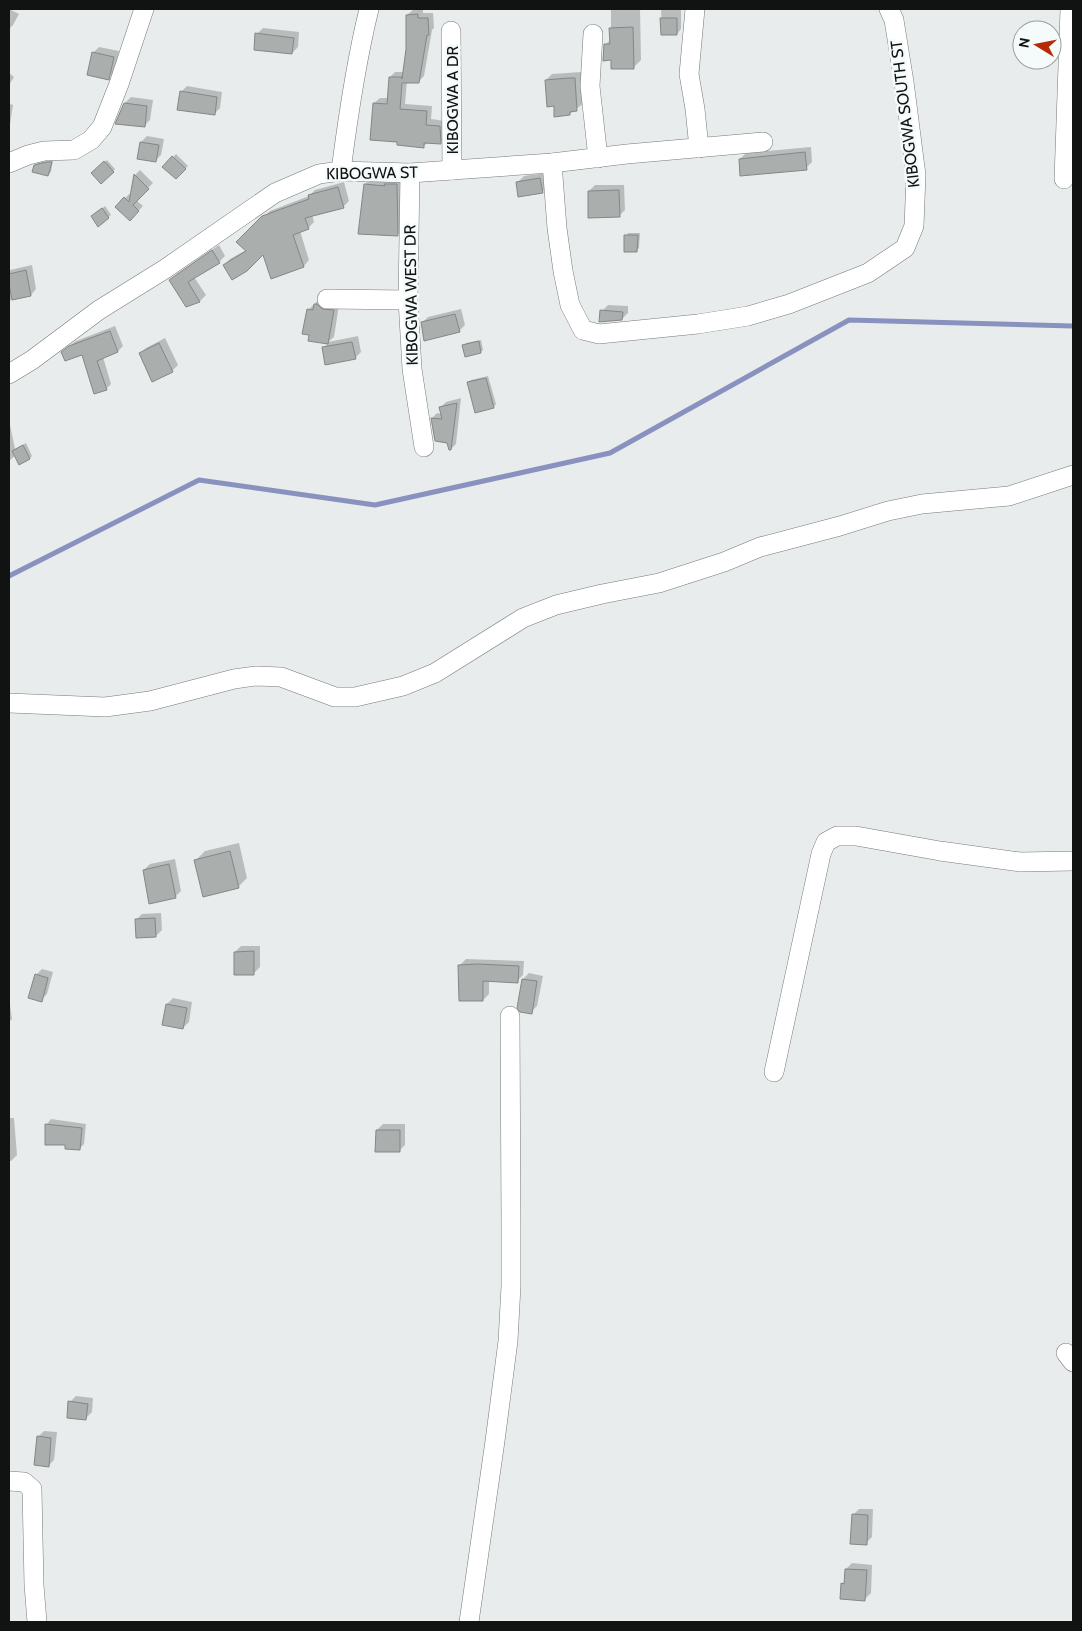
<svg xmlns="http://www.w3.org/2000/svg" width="1082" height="1631" viewBox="0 0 1082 1631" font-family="Cabin,sans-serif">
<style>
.shadow{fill:#0003}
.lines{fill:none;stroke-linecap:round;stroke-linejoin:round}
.stream{stroke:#8991be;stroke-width:5}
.building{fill:#aaaead;stroke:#848786}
.minor-casing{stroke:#767a7b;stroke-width:20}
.minor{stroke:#fff;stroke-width:19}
.labels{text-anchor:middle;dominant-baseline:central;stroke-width:5;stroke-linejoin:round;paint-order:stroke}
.street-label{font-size:16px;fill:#111212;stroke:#f5fafa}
</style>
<rect width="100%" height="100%" fill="#e8eced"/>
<g class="shadow">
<path d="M9,9L19,14L13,25L9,29Z"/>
<path d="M611,9H640L641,60L633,68L612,59L605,45L611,39Z"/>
<path d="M661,9H681V29L677,34H662Z"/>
<path d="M413,10H423V13H433L434,28L432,30L424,76L419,81H407L405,104L432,106L431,119L445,121L446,137L440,143L428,142L423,147L399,141L374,103L380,98H389L390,77L395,72H404L407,49V15Z"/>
<path d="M263,28L299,32L298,47L292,53L257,34Z"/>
<path d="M99,47L119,51L114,72L108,78L93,53Z"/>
<path d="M581,72L583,104L569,114L555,105L546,80L552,74Z"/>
<path d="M9,73L14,77L9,85Z"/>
<path d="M187,86L222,92L220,108L214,114L181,92Z"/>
<path d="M131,97L153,100L150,120L144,126L125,103Z"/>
<path d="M11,104L13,105L9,131V106Z"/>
<path d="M147,136L164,139L161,155L155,161L141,142Z"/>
<path d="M811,147L812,162L806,168L740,159L746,153Z"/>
<path d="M176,154L188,166L176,178L164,167Z"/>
<path d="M53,160L51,172L48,175L35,166L38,163Z"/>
<path d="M107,160L115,169L102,182L93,173Z"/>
<path d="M140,170L153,183L136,200L143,206L130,220L117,207L129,194L132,196L136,174Z"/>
<path d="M546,173L548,186L542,192L518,182L524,176Z"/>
<path d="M371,178H403V229L397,235L365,184Z"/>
<path d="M344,182L349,201L343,207L312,215L314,222L308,228L300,231L309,260L304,266L264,253L224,265L230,259L246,250L238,242L270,211L309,196L315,190Z"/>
<path d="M595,185H624L625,210L619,216L589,191Z"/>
<path d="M105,206L111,215L98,225L95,214Z"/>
<path d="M628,233H640L639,248L636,251L626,236Z"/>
<path d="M219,245L225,256L219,262L194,277L206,295L200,301L187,305L171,280L177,274Z"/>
<path d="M9,265L10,270L32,265L36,289L31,295L12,299L9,302Z"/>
<path d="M321,298L339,305L334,337L328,342L358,336L361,352L355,358L324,348L328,343L309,340L310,334L308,310Z"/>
<path d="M608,305L628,306V313L622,319L602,311Z"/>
<path d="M461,309L465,325L459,331L422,323L428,317Z"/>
<path d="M115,326L123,346L118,351L103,357L111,384L106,389L83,353L68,347L76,341Z"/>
<path d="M165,338L178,365L172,371L140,354L146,348Z"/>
<path d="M481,340L483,350L481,352L464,346L466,343Z"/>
<path d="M488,376L496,404L494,407L469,382L471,380Z"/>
<path d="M461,398L456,444L451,449L448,442L432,418L437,413L442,414L441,407L446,402Z"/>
<path d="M9,420L15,449L26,443L32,456L30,458L16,455L9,461Z"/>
<path d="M239,843L247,878L238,887L196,860L205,851Z"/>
<path d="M175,859L181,891L175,897L144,870L150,864Z"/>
<path d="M161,913L162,930L156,936L136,920L142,914Z"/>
<path d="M241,946H260V967L254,973L235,952Z"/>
<path d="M466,959L524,961L523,975L517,981L489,980V994L483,1000L460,965Z"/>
<path d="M42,969L53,972L47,994L41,1000L36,975Z"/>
<path d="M529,973L543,976L537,1006L531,1012L523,979Z"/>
<path d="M9,998L12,1019L9,1022Z"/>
<path d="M173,998L192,1002L189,1022L183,1028L167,1004Z"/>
<path d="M9,1118H14L17,1155L11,1161H9Z"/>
<path d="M51,1119L86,1124L84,1144L79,1149L67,1144H46L47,1124Z"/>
<path d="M383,1124H405V1145L399,1151L377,1130Z"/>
<path d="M76,1396L93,1398L92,1412L86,1418L70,1402Z"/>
<path d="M44,1431L57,1432L54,1460L48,1466L38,1437Z"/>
<path d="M859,1509H873L872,1537L866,1543L853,1515Z"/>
<path d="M852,1563L872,1565L871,1593L865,1599L842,1584L846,1580V1569Z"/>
</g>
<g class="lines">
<path class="stream" d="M9,576L199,480L375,505L610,453L849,320L1073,326"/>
</g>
<g class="building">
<path d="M418,14V18H428L429,35H427L419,83H402L400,109L427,111L426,125L440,126L441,144L424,143V148L397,145V142L370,140L373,103L387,104L389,77H402V79L406,49V15Z"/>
<path d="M660,18H677V35H661Z"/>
<path d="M633,27L634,69H611V60L603,61L604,44H610L609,28Z"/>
<path d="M255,33L294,38L292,54L254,50Z"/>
<path d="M92,52L114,57L109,80L87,75Z"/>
<path d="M569,78H575L577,111L570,112V115L554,117V106L547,107L545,80Z"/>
<path d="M180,91L217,97L215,115L177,110Z"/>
<path d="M124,103L147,106L145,127L115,124Z"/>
<path d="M140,142L159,145L156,162L137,159Z"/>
<path d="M805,152L807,170L740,176L739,159Z"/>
<path d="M172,156L186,169L176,179L162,167Z"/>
<path d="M104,161L114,172L101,184L91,173Z"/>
<path d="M46,162H52L48,176L32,172L34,165Z"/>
<path d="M134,174L149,189L133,205L139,211L130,221L115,207L124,197L129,202Z"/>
<path d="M540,178L543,193L518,197L516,182Z"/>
<path d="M364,184L385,186L384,184H397L398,236L358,234Z"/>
<path d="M338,187L344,208L305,218L309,229L293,235L304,267L271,279L263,255L247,271L232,280L223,265L246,251L236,242L262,216L309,199L308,195Z"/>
<path d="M619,190L620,217L588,218V191Z"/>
<path d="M102,208L109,218L98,227L91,216Z"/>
<path d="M624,235H638L637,252H624Z"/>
<path d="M212,250L220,263L188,282L200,302L186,307L169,280Z"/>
<path d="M26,270L31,296L12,300L9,284V274Z"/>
<path d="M314,304H317L322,309L334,310L328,344L308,341L309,335L302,334L307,309L313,310Z"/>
<path d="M600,310L623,312L622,320L599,322Z"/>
<path d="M455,314L460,332L424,341L421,322Z"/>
<path d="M110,331L118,352L97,361L107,390L94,394L82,355L65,361L61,352L69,346Z"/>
<path d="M479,341L481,353L465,357L462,345Z"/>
<path d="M352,342L356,359L325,365L322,347Z"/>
<path d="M159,343L173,372L152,382L139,353Z"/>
<path d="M486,378L494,408L475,413L467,382Z"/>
<path d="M457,403L451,450H449L447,443L435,441L431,418L442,419L439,407Z"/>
<path d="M23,445L30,459L19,465L12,451Z"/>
<path d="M230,851L239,888L203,897L194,860Z"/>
<path d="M169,864L176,898L149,904L143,870Z"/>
<path d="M155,918L156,937L136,938L135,919Z"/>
<path d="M254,951V975H234V952Z"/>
<path d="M478,964L519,966L518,983L483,981V1001H459L458,965Z"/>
<path d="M35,974L48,978L42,1002L28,998Z"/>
<path d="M522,979L537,981L532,1014L520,1012L517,1008Z"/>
<path d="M166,1004L187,1008L183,1029L162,1025Z"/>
<path d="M45,1124L82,1128L80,1150L65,1149V1145H45Z"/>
<path d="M376,1130H400V1152H375Z"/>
<path d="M68,1401L88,1404L86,1420L67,1418Z"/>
<path d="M37,1436L51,1438L49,1467L34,1465Z"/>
<path d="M852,1514L868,1515L867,1545L850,1544Z"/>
<path d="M845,1569L867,1570L865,1601L840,1599L841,1583L844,1584Z"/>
</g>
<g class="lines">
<defs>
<g id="minor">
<path d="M695,9L689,74L695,109L699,148"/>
<path d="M451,31L452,170"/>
<path d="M593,34L590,86L598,158"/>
<path d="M9,163L28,155L44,151L74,150L91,140L102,127L119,84L144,9"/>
<path d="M552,163L557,228L563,271L570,305L583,330L599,334L698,324L748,316L789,304L868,273L905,248L914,226L916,175L904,82L894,20L889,9"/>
<path d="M341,171C348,116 356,62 369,9"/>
<path d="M410,173L408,300L412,369L424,447"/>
<path d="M1064,179L1070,9"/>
<path d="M327,299L408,300"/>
<path d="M9,374L32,360L99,310L165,269L275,193L319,174L341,171L410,173L552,163L627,154L763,142"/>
<path d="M9,703L105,707L150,701L234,679L256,676L281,677L335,697H355L403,686L435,673L523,618L556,605L602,594L659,583L724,562L760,547L840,526L888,511L922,504L1009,496L1073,475"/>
<path d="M774,1072L821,854L826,842L837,836H856L940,851L1020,862L1073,861"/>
<path d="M1066,1353L1073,1362"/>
<path d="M9,1481L24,1482L32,1489L34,1585L37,1622"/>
<path d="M469,1622L495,1441L508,1341L511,1286V1225L510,1016"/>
</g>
</defs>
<use href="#minor" class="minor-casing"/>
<use href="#minor" class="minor"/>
</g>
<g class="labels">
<g class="street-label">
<text transform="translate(452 100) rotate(-90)">KIBOGWA A DR</text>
<text transform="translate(905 114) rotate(-97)">KIBOGWA SOUTH ST</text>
<text transform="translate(372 173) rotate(-1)">KIBOGWA ST</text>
<text transform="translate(411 295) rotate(-91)">KIBOGWA WEST DR</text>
</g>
</g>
<rect width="1082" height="1631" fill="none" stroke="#111212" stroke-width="20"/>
<g transform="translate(1037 45) rotate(280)"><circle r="24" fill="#f5fafa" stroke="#9a9d9d"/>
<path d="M0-4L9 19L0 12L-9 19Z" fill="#b62a08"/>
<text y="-8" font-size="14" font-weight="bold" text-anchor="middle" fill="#111212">N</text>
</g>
</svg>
